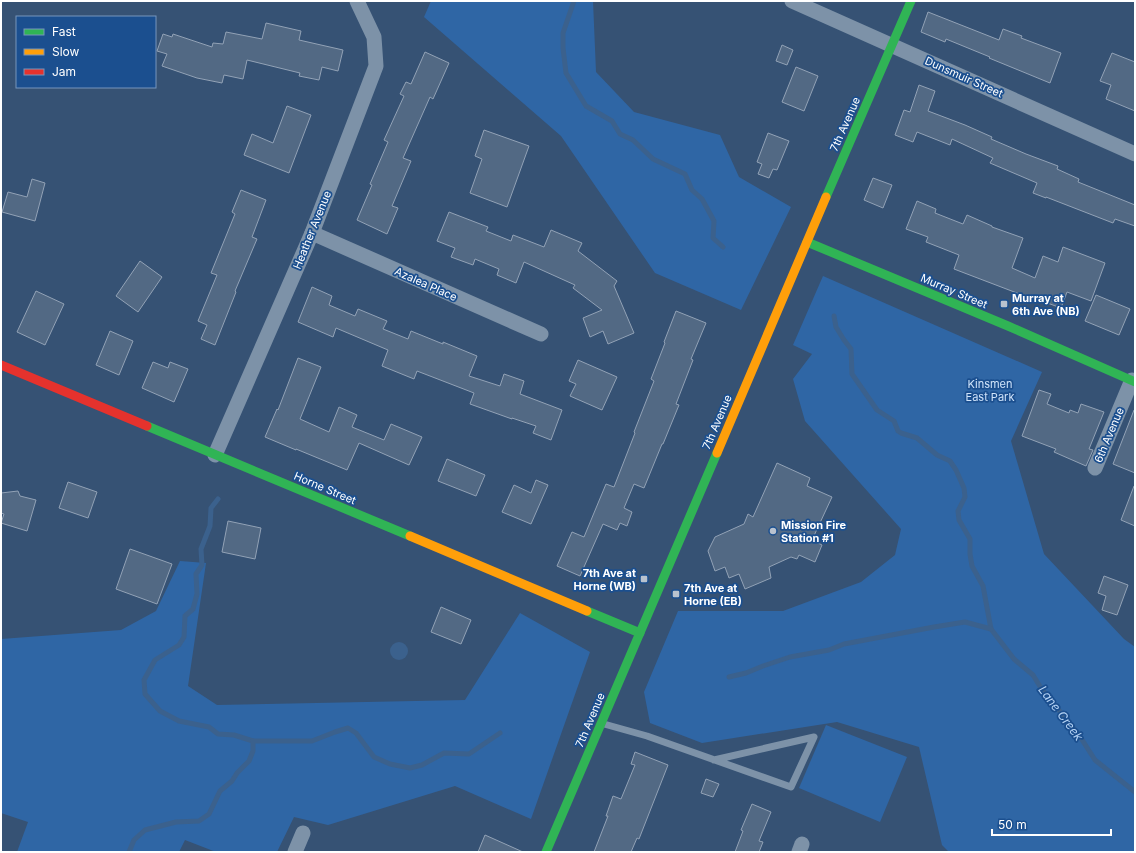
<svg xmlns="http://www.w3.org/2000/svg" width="1136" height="853" viewBox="0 0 1136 853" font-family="Inter,sans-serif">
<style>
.green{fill:#2f66a5}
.water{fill:#3b618d}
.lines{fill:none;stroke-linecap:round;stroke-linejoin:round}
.stream{stroke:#3b618d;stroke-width:5}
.building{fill:#526984;stroke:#92a2b6}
.lane{stroke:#7d92a8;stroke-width:7}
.street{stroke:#7d92a8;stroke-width:15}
.fast{stroke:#30b455;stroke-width:9}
.slow{stroke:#ff9f0a;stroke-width:9}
.jam{stroke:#e5322d;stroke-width:9}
.poi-dot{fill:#b9c2ce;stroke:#1b4f8f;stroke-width:1.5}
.labels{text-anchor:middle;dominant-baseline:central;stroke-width:3.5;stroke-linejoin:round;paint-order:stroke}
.street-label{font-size:11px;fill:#fff;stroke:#1b4f8f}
.poi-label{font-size:11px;font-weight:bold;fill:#fff;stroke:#1b4f8f;text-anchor:start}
.park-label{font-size:11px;fill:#cfe3fa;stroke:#1b4f8f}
.water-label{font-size:12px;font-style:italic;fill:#b5d3f5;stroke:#1b4f8f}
</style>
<rect width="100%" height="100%" fill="#365274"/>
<g class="green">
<path d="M431,1H593L596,72L634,112L720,135L739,177L791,207L741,310L655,273L561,136L424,17Z"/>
<path d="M823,276L1042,372L1011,441L1044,554L1124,639L1135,647V852H949L942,845L919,747L837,722L702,743L650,723L644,692L678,611H783L861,582L895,555L901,529L805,421L793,379L812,354L793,345Z"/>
<path d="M180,561L206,563L188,686L217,705L465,700L520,613L590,652L531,819L455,786L328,825L294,817L277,852H216L185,840L179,852H17L28,822L1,813V639L121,630L156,611Z"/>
<path d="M826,725L907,757L880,822L799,788Z"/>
</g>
<circle class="water" cx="399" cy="651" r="9"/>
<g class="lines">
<g class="stream">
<path d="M574,1L563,33V48L566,73L586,106L612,121L620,134L633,140L653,159L685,174L692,190L702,199L714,221L713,238L723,247"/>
<path d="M834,316L836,327L844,340L851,349L852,374L877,410L894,421L898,431L901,433L917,438L937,455L950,461L956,470L964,488L965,497L958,511L959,520L970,539V554L972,566L983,586L991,629L1014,659L1033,675L1041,688L1079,735L1095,760L1135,792"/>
<path d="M218,499L211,508L210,526L201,549L202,565L196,574L197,594L193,609L185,616L184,637L179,645L155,660L144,680L145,694L160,711L179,721L209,727L218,734L234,735L253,741"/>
<path d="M729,677L746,673L763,666L790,657L829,650L844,644L934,627L965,622L991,629"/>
<path d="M129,852L134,840L145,830L176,822L199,821L209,814L220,791L232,781L237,773L249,761L253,751V741H312L335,732L348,728L356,733L374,757L390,764L410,768L422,765L444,753L469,754L500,733"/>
</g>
</g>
<g class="building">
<path d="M928,12L999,40L1003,29L1022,36L1021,38L1061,53L1050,83L989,58L990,57L946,39L945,42L921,32Z"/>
<path d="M266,23L301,31L299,40L343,50L338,71L322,67L319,80L299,76L300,73L247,60L243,79L224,75L222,83L197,78L162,66L167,54L157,51L163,34L172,37L173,34L212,47L213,43L223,44L226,32L262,39Z"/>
<path d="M782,45L793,50L787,65L776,61Z"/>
<path d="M425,52L449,63L433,99L430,97L403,158L411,161L392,206L398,208L387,234L357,220L372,185L370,184L388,142L384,140L404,96L400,94L406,82L411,84Z"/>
<path d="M1112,53L1135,62V111L1106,99L1111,85L1100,81Z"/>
<path d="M796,67L818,76L804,111L782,102Z"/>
<path d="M919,85L935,91L928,111L965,125L992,137L991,139L1026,154L1058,166L1057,169L1079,179L1078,182L1135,205V226L1115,219L1113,223L1046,197V198L1033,193L1037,183L990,163L993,158L952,139L950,145L917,132L913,142L895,135L904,110L910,112Z"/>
<path d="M287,106L311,115L289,173L244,155L252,134L273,143Z"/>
<path d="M484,130L529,146L507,207L470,193L482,159L475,156Z"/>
<path d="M768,133L789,141L777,170L773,169L769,178L758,174L762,164L757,162Z"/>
<path d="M873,178L892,185L883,208L864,200Z"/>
<path d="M32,179L45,183L35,221L2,212L8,192L27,197Z"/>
<path d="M241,190L266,200L252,237L257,239L235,291L236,292L215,345L201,339L207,325L198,321L217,275L211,273L235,214L232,212Z"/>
<path d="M917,201L936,209L935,213L963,224L967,215L992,226V227L1023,238L1012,268L1035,278L1043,256L1058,262L1063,247L1105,263L1091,301L1067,292L1061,308L1031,297L1030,298L954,269L959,255L926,242L928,237L906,229Z"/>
<path d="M449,212L488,227L486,231L511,241L513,235L544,247L551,230L582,243L578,251L617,281L614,286L634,333L608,344L603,331L590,337L583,318L602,310L573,288L575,285L524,262L516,283L497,275L499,269L475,259L473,265L451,257L455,248L437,241Z"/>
<path d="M140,261L162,277L138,312L116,296Z"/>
<path d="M312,287L332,296L329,305L355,316L358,309L387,321L383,329L408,339L411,331L443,344V342L477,356L469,376L500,386L504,374L524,381L520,394L562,410L551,440L533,433L536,426L512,418V419L470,404L474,393L417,371L414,379L382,366L388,350L336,328L333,337L298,322Z"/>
<path d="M36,291L64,304L45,345L17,332Z"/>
<path d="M1096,295L1130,309L1119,335L1085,321Z"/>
<path d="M676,311L706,323L691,359L693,360L676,404L679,405L663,444H662L644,488L634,484L624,508L632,512L627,526L620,523L617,530L603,524L580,576L557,566L572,532L584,537L606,484L614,487L635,433L634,432L654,381L651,379L665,343L664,342Z"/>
<path d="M110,331L133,341L119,375L96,365Z"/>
<path d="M298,358L321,367L300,419L329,432L339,407L357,415L352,427L384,440L391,424L422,437L409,465L359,443L347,470L296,449V450L265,437L277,409L278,410Z"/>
<path d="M578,360L617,377L602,410L570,396L576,384L569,381Z"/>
<path d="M153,362L168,368L170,362L188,369L174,402L142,388Z"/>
<path d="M1039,390L1051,394L1047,404L1069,413L1070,410L1078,413L1081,404L1104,412L1089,449L1093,450L1086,466L1054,452L1056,449L1022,436Z"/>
<path d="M1134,410H1135V473L1113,464Z"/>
<path d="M447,459L485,475L476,496L438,481Z"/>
<path d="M777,463L810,478L807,486L832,497L812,540L822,545L815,562L799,555L797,559L791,557L769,567L771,578L745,589L739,574L729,578L725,567L715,571L708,551L715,537L744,524L748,514L753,517Z"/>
<path d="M536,480L548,485L531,524L502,512L514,485L531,493Z"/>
<path d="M68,482L97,492L88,518L59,508Z"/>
<path d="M1134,486H1135V526L1121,520Z"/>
<path d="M18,491L20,496L36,500L27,531L1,523L4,514L1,513V493Z"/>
<path d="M228,521L261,528L255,559L222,552Z"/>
<path d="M130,549L172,564L157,604L116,589Z"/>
<path d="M1104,576L1128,585L1117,615L1102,610L1106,596L1098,593Z"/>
<path d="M441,607L471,620L461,644L431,632Z"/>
<path d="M635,752L668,765L639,839L637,838L631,852H594L608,816H606L613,796L621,799L635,765L631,764Z"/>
<path d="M706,779L719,784L713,797L701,793Z"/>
<path d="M752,804L771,812L759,841L763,842L759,852H735L743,831L741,830Z"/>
<path d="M485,835L523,852H478Z"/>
</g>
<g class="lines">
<path class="lane" d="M604,724L647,736L791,787L814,737L714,760"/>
<g class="street">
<path d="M792,1L1135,154"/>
<path d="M312,233L541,334"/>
<path d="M215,455L312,233L376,66L374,37L357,1"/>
<path d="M1095,468L1132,380"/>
<path d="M295,852L303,833"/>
<path d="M799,852L802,844"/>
</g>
<g class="fast">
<path d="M826,197L911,1"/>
<path d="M807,242L1008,326L1135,382"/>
<path d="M147,426L410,536"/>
<path d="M587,611L640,633"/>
<path d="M546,852L717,453"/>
</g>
<g class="slow">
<path d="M717,453L826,197"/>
<path d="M410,536L587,611"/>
</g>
<path class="jam" d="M1,365L147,426"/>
</g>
<g class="poi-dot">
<rect x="1000" y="300" width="8" height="8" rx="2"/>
<circle cx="773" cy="531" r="4"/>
<rect x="640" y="575" width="8" height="8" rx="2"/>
<rect x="672" y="590" width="8" height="8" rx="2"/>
</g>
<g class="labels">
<g class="street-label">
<text transform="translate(964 77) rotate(24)">Dunsmuir Street</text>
<text transform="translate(845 124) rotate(-66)">7th Avenue</text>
<text transform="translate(312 230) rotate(-68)">Heather Avenue</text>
<text transform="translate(426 284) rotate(24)">Azalea Place</text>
<text transform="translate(954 291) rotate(23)">Murray Street</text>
<text transform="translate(717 422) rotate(-67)">7th Avenue</text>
<text transform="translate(1109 435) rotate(-67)">6th Avenue</text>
<text transform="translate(325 488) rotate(23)">Horne Street</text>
<text transform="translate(590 720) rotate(-67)">7th Avenue</text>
</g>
<g class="poi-label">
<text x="1012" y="298">Murray at<tspan x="1012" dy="13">6th Ave (NB)</tspan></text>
<text x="781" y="525">Mission Fire<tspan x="781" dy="13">Station #1</tspan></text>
<text x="636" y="573" text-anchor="end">7th Ave at<tspan x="636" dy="13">Horne (WB)</tspan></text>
<text x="684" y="588">7th Ave at<tspan x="684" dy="13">Horne (EB)</tspan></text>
</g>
<g class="park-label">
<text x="990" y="384">Kinsmen<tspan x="990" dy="13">East Park</tspan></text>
</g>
<g class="water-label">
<text transform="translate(1061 713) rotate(53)">Lane Creek</text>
</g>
</g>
<rect width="1136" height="853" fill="none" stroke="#ffffff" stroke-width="4"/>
<rect x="16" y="16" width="140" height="72" fill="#1b4f8f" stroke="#7695bc"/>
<rect x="24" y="29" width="20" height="6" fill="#30b455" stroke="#7695bc"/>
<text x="52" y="36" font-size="12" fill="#ffffff">Fast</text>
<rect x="24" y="49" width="20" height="6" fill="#ff9f0a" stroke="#7695bc"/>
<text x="52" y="56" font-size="12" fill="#ffffff">Slow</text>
<rect x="24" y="69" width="20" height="6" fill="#e5322d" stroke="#7695bc"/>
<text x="52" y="76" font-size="12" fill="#ffffff">Jam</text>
<path d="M992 829v6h119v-6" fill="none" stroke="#ffffff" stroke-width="2"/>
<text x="998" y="829" font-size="12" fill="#ffffff" stroke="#1b4f8f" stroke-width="3" paint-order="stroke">50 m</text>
</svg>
